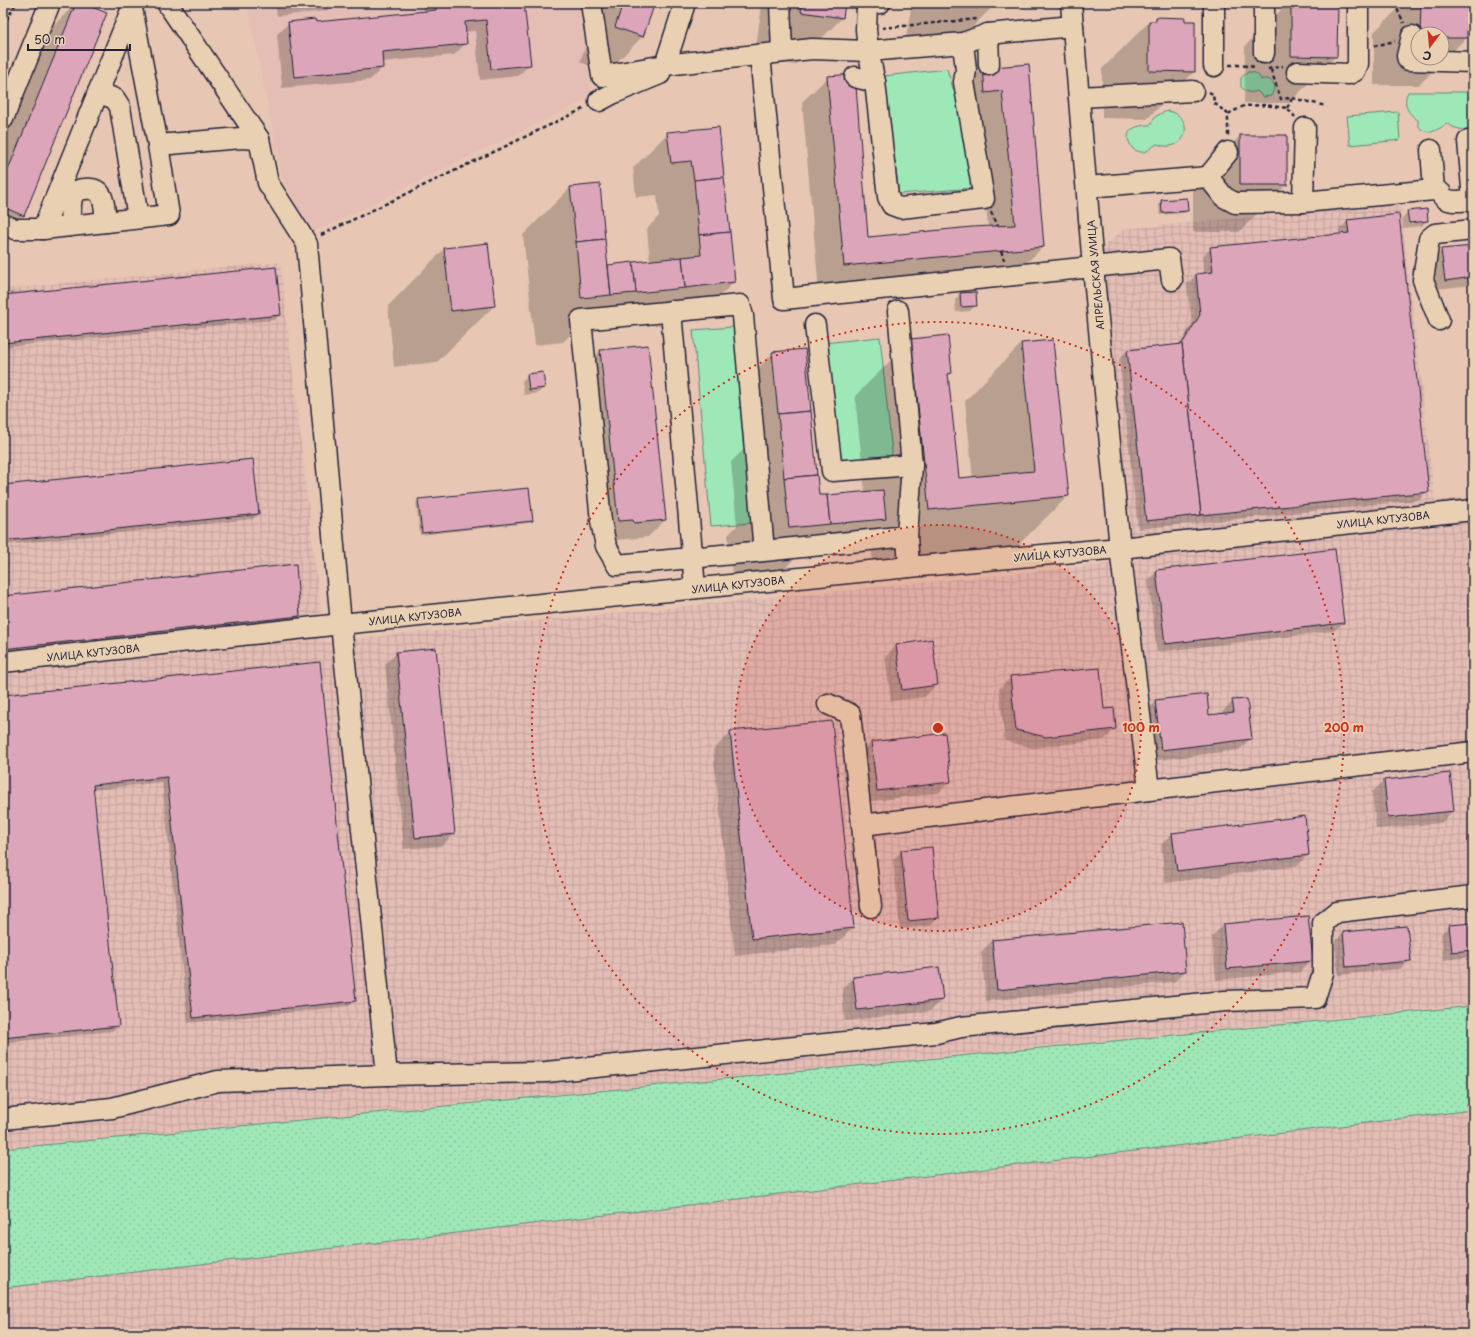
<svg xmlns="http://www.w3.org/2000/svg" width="1476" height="1337" viewBox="0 0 1476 1337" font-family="'Playpen Sans',sans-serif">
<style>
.built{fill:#e4bdb5}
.industrial{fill:url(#industrial-grid)}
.grass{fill:url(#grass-dots);stroke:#608579}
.park{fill:#9ee8b7;stroke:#608579}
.shadow{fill:#0003;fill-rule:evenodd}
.building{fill:#dda5b9;stroke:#22223b}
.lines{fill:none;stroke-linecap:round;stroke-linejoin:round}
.minor-casing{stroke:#22223b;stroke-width:23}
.path{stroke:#22223b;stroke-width:2.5;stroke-dasharray:4 3;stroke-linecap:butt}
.minor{stroke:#ead0b2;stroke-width:20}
.ring{fill:none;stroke:#c8321e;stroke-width:2;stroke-dasharray:2 4}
.labels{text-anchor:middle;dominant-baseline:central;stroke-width:3.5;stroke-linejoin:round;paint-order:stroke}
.street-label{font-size:10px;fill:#22223b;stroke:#ead0b2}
.centre{fill:#c8321e;stroke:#ead0b2;stroke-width:2}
.ring-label{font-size:12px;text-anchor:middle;font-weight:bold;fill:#c8321e;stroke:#ead0b2;stroke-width:3.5;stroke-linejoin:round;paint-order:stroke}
</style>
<defs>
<pattern id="industrial-grid" width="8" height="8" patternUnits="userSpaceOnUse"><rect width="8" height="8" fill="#e4bdb5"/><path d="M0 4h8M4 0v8" fill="none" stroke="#c3a29d"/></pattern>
<pattern id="grass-dots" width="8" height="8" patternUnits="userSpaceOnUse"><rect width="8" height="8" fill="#9ee8b7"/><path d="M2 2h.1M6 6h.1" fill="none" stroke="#88c79e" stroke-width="1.8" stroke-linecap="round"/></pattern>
</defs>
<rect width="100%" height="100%" fill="#e7c7b3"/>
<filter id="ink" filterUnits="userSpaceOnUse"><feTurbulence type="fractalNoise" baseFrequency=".025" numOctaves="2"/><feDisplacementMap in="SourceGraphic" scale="8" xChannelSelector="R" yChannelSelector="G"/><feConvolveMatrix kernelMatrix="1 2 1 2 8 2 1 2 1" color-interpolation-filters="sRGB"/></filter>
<g filter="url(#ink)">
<path class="built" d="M247,3H579L592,97L312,233L283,181Z"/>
<g class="industrial">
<path d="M1400,203L1435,501L1473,497V1004L3,1148V289L280,262L324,642L1130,562L1101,249L1124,229Z"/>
<path d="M1473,1110V1334H3V1288Z"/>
</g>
<path class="grass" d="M1473,1006V1110L3,1288V1149Z"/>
<g class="park">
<path d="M947,69L966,130L974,188L899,194L884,76Z"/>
<path d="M1248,72C1254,72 1259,73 1261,80C1268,77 1274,81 1275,88L1271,96L1263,97L1257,91C1250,94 1246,92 1241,87V78Z"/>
<path d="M1408,92H1473V129C1463,131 1455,129 1446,123C1443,128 1436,130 1431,132C1423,132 1417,128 1418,120C1408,114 1402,104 1408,92Z"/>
<path d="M1167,111C1192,114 1190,145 1169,146C1165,147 1161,145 1157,144C1147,150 1145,156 1133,149C1120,131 1135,125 1150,125L1156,116Z"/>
<path d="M1398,112L1400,140L1350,145L1347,116Z"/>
<path d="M734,327L752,523L711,526L693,330Z"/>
<path d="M880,337L892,453L889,460L848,465L836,456L824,343Z"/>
</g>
<g class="shadow">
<path d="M76,3H80L23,215L3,235V102L21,58Z"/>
<path d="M275,3H335L326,11L277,16Z"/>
<path d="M423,3H523L530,64L518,76L480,80L475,31L465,32L466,43L454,55L381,62L382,68L370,80L282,88L277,34L289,23H315L424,12Z"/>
<path d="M588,3H654L642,37L607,72L580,62L598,11Z"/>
<path d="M764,3H844L842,18L795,65L754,59L762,5Z"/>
<path d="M912,3H996L949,51L905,43Z"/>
<path d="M1288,3H1337L1336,56L1289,103H1244L1245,46Z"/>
<path d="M1404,3H1467L1466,38L1419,85H1374V32ZM1418,34H1442V58H1418Z"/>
<path d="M1156,18L1194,72L1147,119L1102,118V69L1149,22H1153Z"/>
<path d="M1028,65L1043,247L1017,272L819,291L802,102L828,77L867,238L988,227L977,117L960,118L958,92L984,67L993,68ZM1003,86L1006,122H1004L1001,87Z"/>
<path d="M718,128L734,282L699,317L601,327L599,306L563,342L535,345L523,235L570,188L607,266L650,261L647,229L659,216L657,195L636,197L633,168L668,133Z"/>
<path d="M1240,136L1286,185L1239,232H1193V183Z"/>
<path d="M1161,201L1187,211L1184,213L1160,215L1159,204Z"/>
<path d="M1408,212L1427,220L1422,226L1403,228L1402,218Z"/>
<path d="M1348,221L1427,491L1419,500L1138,529L1119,359L1127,351L1179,346L1192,324L1187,284L1196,275L1204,274L1202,257L1211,248L1340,235L1339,229Z"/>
<path d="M1473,247V285L1437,289L1433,259L1442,250Z"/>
<path d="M444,249L494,306L437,362L394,367L388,306Z"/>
<path d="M960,294L976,305L970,311L956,312L955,300Z"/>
<path d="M3,296L280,314L274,320L3,347Z"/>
<path d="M912,339L951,373L947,377L958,479L973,478L965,401L1021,344L1068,496L1011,552L873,566L870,534L850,554L794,559L773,581L733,584L728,535L737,526L731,462L743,450L738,388L773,353L818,497L865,492L855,396Z"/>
<path d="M600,351L665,520L648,537L616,540V536L600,538L583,369Z"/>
<path d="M528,375L544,388L538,393L524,395L522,381Z"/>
<path d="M3,486L258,514L253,519L3,545Z"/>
<path d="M419,500L532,521L529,523L420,535L416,503Z"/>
<path d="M1157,571L1343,623L1334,631L1157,652L1148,580Z"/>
<path d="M3,597L299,615L287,627L3,659Z"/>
<path d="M896,646L936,685L925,697L891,701L885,657Z"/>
<path d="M397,653L454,834L442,846L404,849L385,664Z"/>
<path d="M319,663L355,1001L349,1006L188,1023L162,782L93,790L118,1026L112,1031L3,1043V696Z"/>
<path d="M1011,677L1103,710L1115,729L1104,740L1033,748L1005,741L999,689Z"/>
<path d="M1156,701L1208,716L1221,715V713L1233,701L1251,738L1239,750L1150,761L1144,713Z"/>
<path d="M731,732L853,928L835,945L735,956L713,750Z"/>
<path d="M944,735L950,782L938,793L865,802L859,755L871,743Z"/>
<path d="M1449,774L1453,811L1441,823L1376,829L1372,792L1384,781Z"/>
<path d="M1172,834L1308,855L1297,866L1165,883L1161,845Z"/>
<path d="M902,851L938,917L930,926L900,929L893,859Z"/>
<path d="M1473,924V957L1443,960L1441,934L1449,926Z"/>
<path d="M1223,925L1312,960L1300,972L1216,980L1212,937Z"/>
<path d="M1343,933L1410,960L1401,969L1338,975L1335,942Z"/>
<path d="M992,941L1185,971L1174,982L986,1001L981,952Z"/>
<path d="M853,978L942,1000L930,1011L845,1021L842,989Z"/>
</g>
<g class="building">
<path d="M76,3H82L107,13L24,216L3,207V182Z"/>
<path d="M435,3H524L531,65L491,69L486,20L465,22L467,44L382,52L383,68L294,77L288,22L315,19L316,22L436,10Z"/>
<path d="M623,3H655L643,37L615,27Z"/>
<path d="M802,3H845L843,18L801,12Z"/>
<path d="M1291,3H1338L1337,57L1291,56Z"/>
<path d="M1421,3H1468L1467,38H1442V34H1420Z"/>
<path d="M1156,17L1185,18V21H1195V72L1149,71V21H1156Z"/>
<path d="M1029,64L1044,247L844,266L827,76L855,74L868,237L972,227L1015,225L1002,91L985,93L983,66L994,67Z"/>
<path d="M719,127L724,177L694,180L691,161L671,163L667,132Z"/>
<rect x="1240" y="135" width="47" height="50"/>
<path d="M724,177L730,232L699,235L694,180Z"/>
<path d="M600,184L605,239L576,242L570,187Z"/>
<path d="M1187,198L1188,211L1162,213L1161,200Z"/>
<path d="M1427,209L1428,221L1409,223L1407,211Z"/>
<path d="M1399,214L1429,492L1201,515L1182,344L1200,315L1196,274L1213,272L1210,247L1349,233L1347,220Z"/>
<path d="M730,232L735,282L685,288L682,257L701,255L699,235Z"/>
<path d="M605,239L611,295L581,298L576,242Z"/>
<path d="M488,243L495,306L451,311L444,248Z"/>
<path d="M1473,246V277L1445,281L1441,249Z"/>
<path d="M682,257L685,288L636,293L633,262Z"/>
<path d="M633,262L636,293L611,295L608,265Z"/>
<path d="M276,267L281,315L3,343V295Z"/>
<path d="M976,292L977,306L961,307L960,293Z"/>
<path d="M948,335L952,373L948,374L959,478L1034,471L1021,343L1053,340L1069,496L929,510L911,339Z"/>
<path d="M1182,344L1201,515L1146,521L1127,350Z"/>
<path d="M648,345L666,520L634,523L633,520L618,521L600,350Z"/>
<path d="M805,349L811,411L778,414L772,352Z"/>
<path d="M543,372L545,388L529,390L527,374Z"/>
<path d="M811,411L817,475L784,478L778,414Z"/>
<path d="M253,459L259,514L3,541V485Z"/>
<path d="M817,475L819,495H827L830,524L789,528L784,478Z"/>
<path d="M529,488L533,521L422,533L418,499Z"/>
<path d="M883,490L886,519L830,524L827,495Z"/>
<path d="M1335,549L1344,623L1165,644L1156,570Z"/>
<path d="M296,564L300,616L3,649V596Z"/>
<path d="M932,639L938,685L902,690L896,645Z"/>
<path d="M436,648L455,834L415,838L396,652Z"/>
<path d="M320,662L356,1001L193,1018L167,777L93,785L119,1026L3,1038V695Z"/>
<path d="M1100,668L1104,709L1114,708L1116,729L1046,737L1016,730L1010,676Z"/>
<path d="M1207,694L1209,715L1234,712L1232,700L1247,699L1252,739L1161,750L1155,700Z"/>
<path d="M832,721L854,928L752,939L730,731Z"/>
<path d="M945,733L951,782L877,791L871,742Z"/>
<path d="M1450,773L1454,811L1388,818L1384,780Z"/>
<path d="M1305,816L1309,855L1177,871L1172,833Z"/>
<path d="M932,847L939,918L908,921L901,850Z"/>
<path d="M1308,916L1313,961L1227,969L1223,924Z"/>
<path d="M1182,922L1186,971L997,990L992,940Z"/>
<path d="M1473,923V950L1452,952L1449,925Z"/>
<path d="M1407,926L1411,961L1346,967L1343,932Z"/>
<path d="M939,967L943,1000L857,1010L853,977Z"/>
</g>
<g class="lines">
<defs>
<g id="minor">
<path d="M167,3L259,139L268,183L307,244L341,624L387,1075"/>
<path d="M591,3L602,76L665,65L685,3"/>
<path d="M780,3L782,52"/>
<path d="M880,3L867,4L866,29L868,51L875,82L888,197L892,205L900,208L984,199L964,82L966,70L963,43"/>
<path d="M1214,3V66"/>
<path d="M132,8L158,145L241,138L259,139"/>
<path d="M988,34L989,65"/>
<path d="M1412,36L1407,56L1408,60L1473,62"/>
<path d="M1264,53V3"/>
<path d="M760,55L784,299L1169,259L1172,280"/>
<path d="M665,65L812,49L868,51L963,43L988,34L1073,26"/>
<path d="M1297,72L1349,74L1355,71L1358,64V3"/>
<path d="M855,77L875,82"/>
<path d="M98,92L115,99L120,107L138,218"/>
<path d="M1079,97L1193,91"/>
<path d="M599,101L612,94L660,74"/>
<path d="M3,119L50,3"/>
<path d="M1468,141L1473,200"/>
<path d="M1431,150L1434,190"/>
<path d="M1208,177L1228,152"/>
<path d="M1087,187L1208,177L1224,197L1235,203L1303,202L1434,190L1441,193C1445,205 1463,200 1473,200"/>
<path d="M1303,202L1305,128"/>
<path d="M3,224L15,229H43L132,8"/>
<path d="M70,226C71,217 70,206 72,198C74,192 79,189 84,189C106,186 104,206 106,222"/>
<path d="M43,229L169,215L158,145"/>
<path d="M671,311L695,588"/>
<path d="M898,311L912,465L907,536L909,567"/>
<path d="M1439,320L1423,280L1429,239L1435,234L1473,230"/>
<path d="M815,325L832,471L912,465"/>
<path d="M764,551L743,316L740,305L581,320L601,521L606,546L617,565L764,551L907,536"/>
<path d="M3,662L341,624L909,567L1120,548L1473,510"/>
<path d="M828,704L850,714L862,825"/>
<path d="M1149,790L1473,752"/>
<path d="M871,907L862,825L1149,790L1120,548L1093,267L1071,3"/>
<path d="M3,1119L112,1108L218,1081L387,1075L546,1072L936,1033L961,1027L1225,1001L1315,998L1323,973V923L1337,912L1473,896"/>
</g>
</defs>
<use href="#minor" class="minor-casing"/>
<g class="path">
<path d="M1394,3L1404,23"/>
<path d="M1086,4L1093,3"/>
<path d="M3,26L16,3"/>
<path d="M882,28L977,19"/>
<path d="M1374,46L1395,41"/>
<path d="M1229,65H1238L1256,67"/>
<path d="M1268,69L1283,66"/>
<path d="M1271,70L1281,99L1292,98L1326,106"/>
<path d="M1209,92L1213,94L1214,103L1228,114V136"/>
<path d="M1287,108L1292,99"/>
<path d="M1228,114L1244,106L1264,105L1287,108L1295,117"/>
<path d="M991,212L998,226"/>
<path d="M321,235L585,108"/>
<path d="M1001,251L1004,260"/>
</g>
<use href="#minor" class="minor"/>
</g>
</g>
<circle cx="938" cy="728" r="203" fill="#c8321e" fill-opacity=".12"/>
<g class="ring">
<circle cx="938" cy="728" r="203"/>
<circle cx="938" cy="728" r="406"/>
</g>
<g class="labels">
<g class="street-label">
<text transform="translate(1095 275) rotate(-95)">АПРЕЛЬСКАЯ УЛИЦА</text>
<text transform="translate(1383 519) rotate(-6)">УЛИЦА КУТУЗОВА</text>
<text transform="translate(1060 553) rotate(-5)">УЛИЦА КУТУЗОВА</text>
<text transform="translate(738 584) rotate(-6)">УЛИЦА КУТУЗОВА</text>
<text transform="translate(415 616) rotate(-6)">УЛИЦА КУТУЗОВА</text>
<text transform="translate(93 652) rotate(-6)">УЛИЦА КУТУЗОВА</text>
</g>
</g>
<circle cx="938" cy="728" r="6" class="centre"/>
<g class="ring-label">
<text x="1141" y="732">100 m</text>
<text x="1344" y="732">200 m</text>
</g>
<rect width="1476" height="1337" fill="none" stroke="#ead0b2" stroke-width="16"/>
<rect x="8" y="8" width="1460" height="1321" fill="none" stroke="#22223b" stroke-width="1.5" filter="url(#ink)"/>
<g transform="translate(1430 46) rotate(196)"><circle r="19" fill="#ead0b2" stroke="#9a8a82"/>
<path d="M0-3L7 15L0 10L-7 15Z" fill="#c8321e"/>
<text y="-6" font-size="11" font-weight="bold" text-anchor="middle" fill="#22223b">С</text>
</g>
<path d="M28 44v6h102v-6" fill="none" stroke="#22223b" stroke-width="2"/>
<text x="34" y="44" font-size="12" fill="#22223b" stroke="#ead0b2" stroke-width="3" paint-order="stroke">50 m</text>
</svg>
